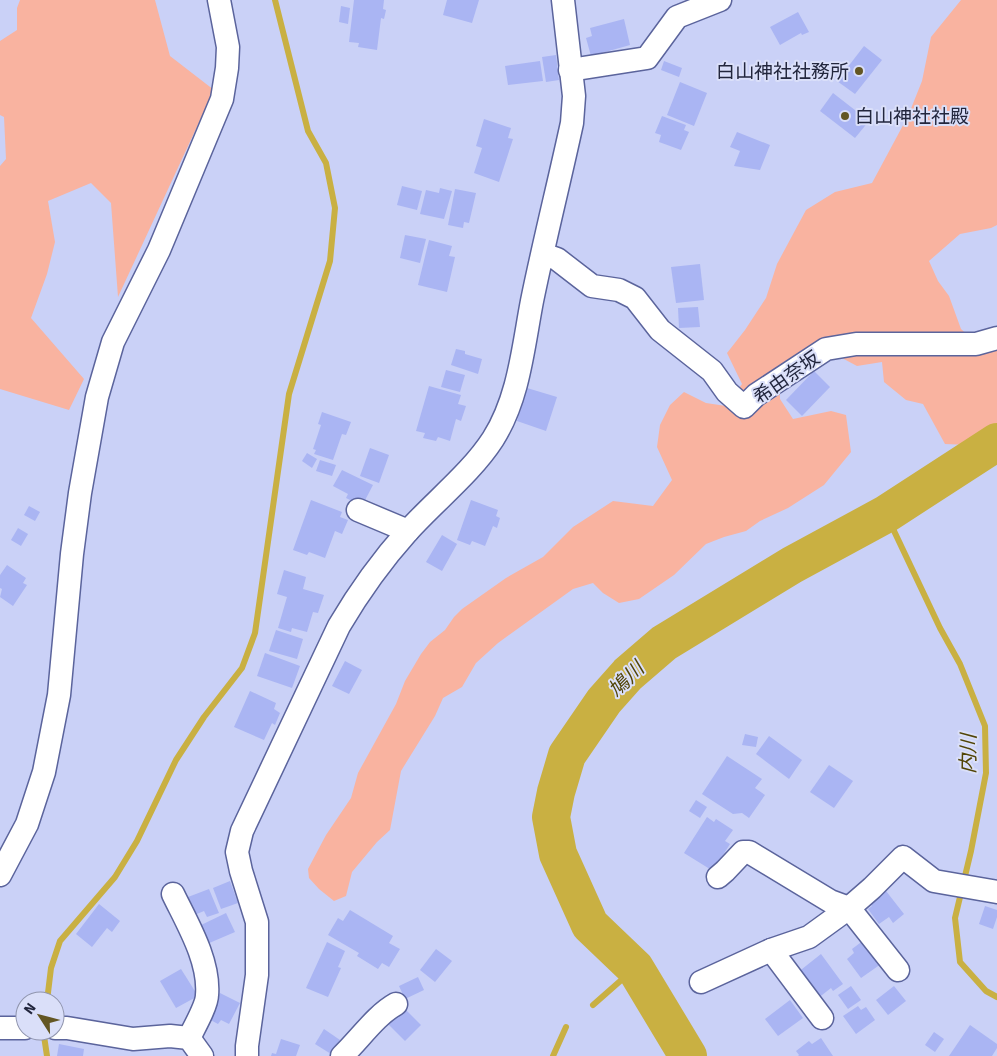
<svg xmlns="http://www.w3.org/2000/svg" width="997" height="1056" viewBox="0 0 997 1056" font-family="Signika,'Noto Sans JP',sans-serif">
<rect width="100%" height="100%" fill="#cad1f7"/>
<g fill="#f9b3a0">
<polygon points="20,0 155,0 170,56 214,90 118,297 111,203 91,183 48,201 55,242 47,274 31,318 84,379 69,410 0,389 0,166 6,159 4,117 0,115 0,41 17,30 17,8"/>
<polygon points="961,0 997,0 997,225 991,228 960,234 929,261 938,281 949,296 961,329 984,350 997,346 997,431 969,445 945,444 923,404 906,400 884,382 882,362 857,366 842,358 825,342 779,371 780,399 793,419 831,411 846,415 851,452 824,485 788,508 760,521 746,531 724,537 706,544 674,575 639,599 619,603 603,593 593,583 573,589 498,643 476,663 462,687 443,698 435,716 401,771 390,830 377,842 352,872 346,896 334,901 319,889 309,878 308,869 326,835 351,798 358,773 396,704 405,681 421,654 430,642 445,630 454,617 462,609 506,578 543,557 573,527 613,501 653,506 672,480 657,447 660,425 670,405 684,392 706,403 726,406 742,384 727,353 745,330 766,298 777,264 806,210 835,192 872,183 908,116 922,81 931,37"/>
</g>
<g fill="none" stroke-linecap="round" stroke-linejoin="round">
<g stroke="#c9b042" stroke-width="6">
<polyline points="886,514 940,628 960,664 985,726 986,773 971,851 955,918 960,962 986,991 997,997"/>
<polyline points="47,1001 51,968 60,941 115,877 137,841 176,760 204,717 242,668 255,633 289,394 330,261 335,208 326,163 308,131 275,0"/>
<polyline points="593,1005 635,968"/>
<polyline points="44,1036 47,1056"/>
<polyline points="553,1056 566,1027"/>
</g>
<polyline stroke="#c9b042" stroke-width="38" points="688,1056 635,968 590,925 558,854 551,817 556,792 567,755 604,701 628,674 664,643 792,565 886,514 997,442"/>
</g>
<g fill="#aab5f3">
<polygon points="354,0 384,0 383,9 386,10 384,19 381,18 377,50 358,47 359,43 349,42"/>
<polygon points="447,0 479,0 472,23 443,15"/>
<polygon points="341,6 350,8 348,24 339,22"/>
<polygon points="798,12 809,32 802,35 801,33 780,45 770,27"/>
<polygon points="624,19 630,45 591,56 586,38 592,36 590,28"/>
<polygon points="864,46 882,60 855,94 837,81"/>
<polygon points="556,55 559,80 546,82 542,57"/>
<polygon points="540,61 543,81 508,85 505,66"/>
<polygon points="664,61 682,68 679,77 661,70"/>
<polygon points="680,82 707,93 694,126 667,115"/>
<polygon points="833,93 869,121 855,138 820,111"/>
<polygon points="662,116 686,125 684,130 689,132 681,150 659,142 661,135 655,133"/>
<polygon points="484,119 511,128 508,138 513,139 499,182 474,173 482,148 476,146"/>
<polygon points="737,132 770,145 760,170 734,166 740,151 730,147"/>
<polygon points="402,186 422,191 417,210 397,205"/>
<polygon points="440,188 452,191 444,219 420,214 426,190 439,193"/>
<polygon points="455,189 476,193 469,223 464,222 463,228 448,225"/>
<polygon points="405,235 426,239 420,263 400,258"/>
<polygon points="429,240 452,246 449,256 455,257 447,292 418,285"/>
<polygon points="700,264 704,300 676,303 671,267"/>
<polygon points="698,307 700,327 679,328 678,308"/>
<polygon points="456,349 465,351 465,354 482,359 478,374 451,365"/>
<polygon points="446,370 465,375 460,392 441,387"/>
<polygon points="814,371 830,387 802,416 786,400"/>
<polygon points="429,386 461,395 458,404 466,406 461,421 456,419 450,441 438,437 436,441 423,438 425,433 416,431"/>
<polygon points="527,388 557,397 546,431 517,421"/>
<polygon points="322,412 351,422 346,435 342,434 333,460 314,454 316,450 313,449 321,425 318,424"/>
<polygon points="370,448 389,455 379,483 360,476"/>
<polygon points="307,453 317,459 312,468 302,461"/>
<polygon points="320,460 336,465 332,476 316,471"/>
<polygon points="342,470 373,485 362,506 346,498 348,494 333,486"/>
<polygon points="311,500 342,512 340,517 348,520 342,534 335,531 325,558 309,552 307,555 293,550"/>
<polygon points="471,500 498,510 496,516 500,518 497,528 493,526 485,546 472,541 470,545 457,540"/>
<polygon points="29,506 40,512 35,521 24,515"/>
<polygon points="18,528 28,534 21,546 11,540"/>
<polygon points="442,535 457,544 442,571 426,562"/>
<polygon points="7,565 26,578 23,583 27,585 13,606 0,597 2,589 0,588 0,575"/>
<polygon points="284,570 306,577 303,589 324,595 318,613 313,612 307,632 292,628 291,632 278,628 287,597 277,594"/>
<polygon points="276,630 303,639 297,659 269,651"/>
<polygon points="265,653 300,666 292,688 257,676"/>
<polygon points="345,661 362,670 349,694 332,686"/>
<polygon points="250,691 276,703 274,709 280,713 275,725 272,723 264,740 234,727"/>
<polygon points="745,734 758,737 756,747 742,745"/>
<polygon points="769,736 802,760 789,779 756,754"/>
<polygon points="727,756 762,779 755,788 765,795 749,818 742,813 733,814 702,794"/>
<polygon points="829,765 853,781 834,808 810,792"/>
<polygon points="696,800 707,807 700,818 689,811"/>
<polygon points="707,817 714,822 716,819 733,830 725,841 730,844 713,871 684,853"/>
<polygon points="230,881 238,903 221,909 213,888"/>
<polygon points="209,889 219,913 207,917 204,911 192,916 188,907 191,905 188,897"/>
<polygon points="886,891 904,914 893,923 889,917 879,924 868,909 872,906 870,903"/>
<polygon points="99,904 120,921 112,932 107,928 92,947 76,934"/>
<polygon points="985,906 997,910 997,917 993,929 979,924"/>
<polygon points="350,910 393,936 389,943 400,949 389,967 382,963 378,969 357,956 359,953 328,935 338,918 343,921"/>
<polygon points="226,913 235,932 207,944 199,926"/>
<polygon points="864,940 881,964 861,978 847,959 854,953 852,949"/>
<polygon points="327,942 345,951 338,967 341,968 328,997 306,988"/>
<polygon points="436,949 452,961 435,982 420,970"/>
<polygon points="821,954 843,984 833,991 831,988 817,999 797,973"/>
<polygon points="181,969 198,996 176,1008 160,981"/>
<polygon points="418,977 424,990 405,999 399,986"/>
<polygon points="851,986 861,1000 848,1009 838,995"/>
<polygon points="894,986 906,1001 888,1015 876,1000"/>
<polygon points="220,993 240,1003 229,1024 221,1020 218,1024 205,1017 213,1007"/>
<polygon points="790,1000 803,1018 778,1036 765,1019"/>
<polygon points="858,1006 861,1010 866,1007 875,1020 856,1034 843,1016"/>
<polygon points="404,1008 421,1025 405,1041 388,1024"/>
<polygon points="970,1025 997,1044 997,1048 992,1056 949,1056"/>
<polygon points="324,1029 340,1040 331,1054 315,1044"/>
<polygon points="934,1032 944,1039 935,1052 925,1045"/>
<polygon points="821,1038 833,1056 798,1056 799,1055 796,1051 809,1041 812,1044"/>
<polygon points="281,1039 300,1045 296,1056 271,1056 272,1053 276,1054"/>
<polygon points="59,1044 84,1049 83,1056 57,1056"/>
</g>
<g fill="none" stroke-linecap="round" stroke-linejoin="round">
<g stroke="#5b649c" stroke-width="25">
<g id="minor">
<polyline points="570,70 647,58 677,17 720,0"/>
<polyline points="543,254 557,259 592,286 619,290 635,298 660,330 712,371 727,392 744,407 756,395 826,349 856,344 976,344 997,338"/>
<polyline points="358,510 408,531"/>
<polyline points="0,875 27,824 44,772 59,695 72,554 80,493 97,397 113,342 159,250 222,99 227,68 228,47 219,0"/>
<polyline points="718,877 725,871 743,852 749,852 830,901 849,908 898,970"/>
<path d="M173,894C187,923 210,961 207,995C207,1005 194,1028 189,1038"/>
<polyline points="771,950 822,1018"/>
<polyline points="701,982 771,950 809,937 849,908 872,888 903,857 934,881 997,892"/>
<polyline points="0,1028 25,1028"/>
<polyline points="55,1028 67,1028 133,1039 170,1036 189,1038 202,1056"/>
<path d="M247,1056V1046L257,975V922L241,871L237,852L242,831L339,626C359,592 382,560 408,531C435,501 471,473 493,439C519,398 523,348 532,301C544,242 559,183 572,123L574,96L563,0"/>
<path d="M342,1056C359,1040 376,1015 396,1004"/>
</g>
</g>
<use href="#minor" stroke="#fff" stroke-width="22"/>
</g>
<g fill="#635623" stroke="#dadff9" stroke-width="2">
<circle cx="859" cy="71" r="5"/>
<circle cx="845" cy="116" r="5"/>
</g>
<g text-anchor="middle" stroke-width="4" stroke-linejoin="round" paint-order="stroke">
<g font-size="19" fill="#22263d" stroke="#dadff9" text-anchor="end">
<text x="849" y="78">白山神社社務所</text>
<text x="855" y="123" text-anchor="start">白山神社社殿</text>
</g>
<g font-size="19" fill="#22263d" stroke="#dadff9">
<text transform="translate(786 377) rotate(-35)" y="7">希由奈坂</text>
</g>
<g font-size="20" font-style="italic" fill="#514406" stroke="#dadff9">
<text transform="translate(626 679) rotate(-45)" y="7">鳩川</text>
<text transform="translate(968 754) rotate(-89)" y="7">内川</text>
</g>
</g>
<g transform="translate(40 1016) rotate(306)"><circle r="24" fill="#dadff9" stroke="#9095ae"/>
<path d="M0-4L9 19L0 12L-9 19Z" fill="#635623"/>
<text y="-8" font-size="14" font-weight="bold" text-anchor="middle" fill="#22263d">N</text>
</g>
</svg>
